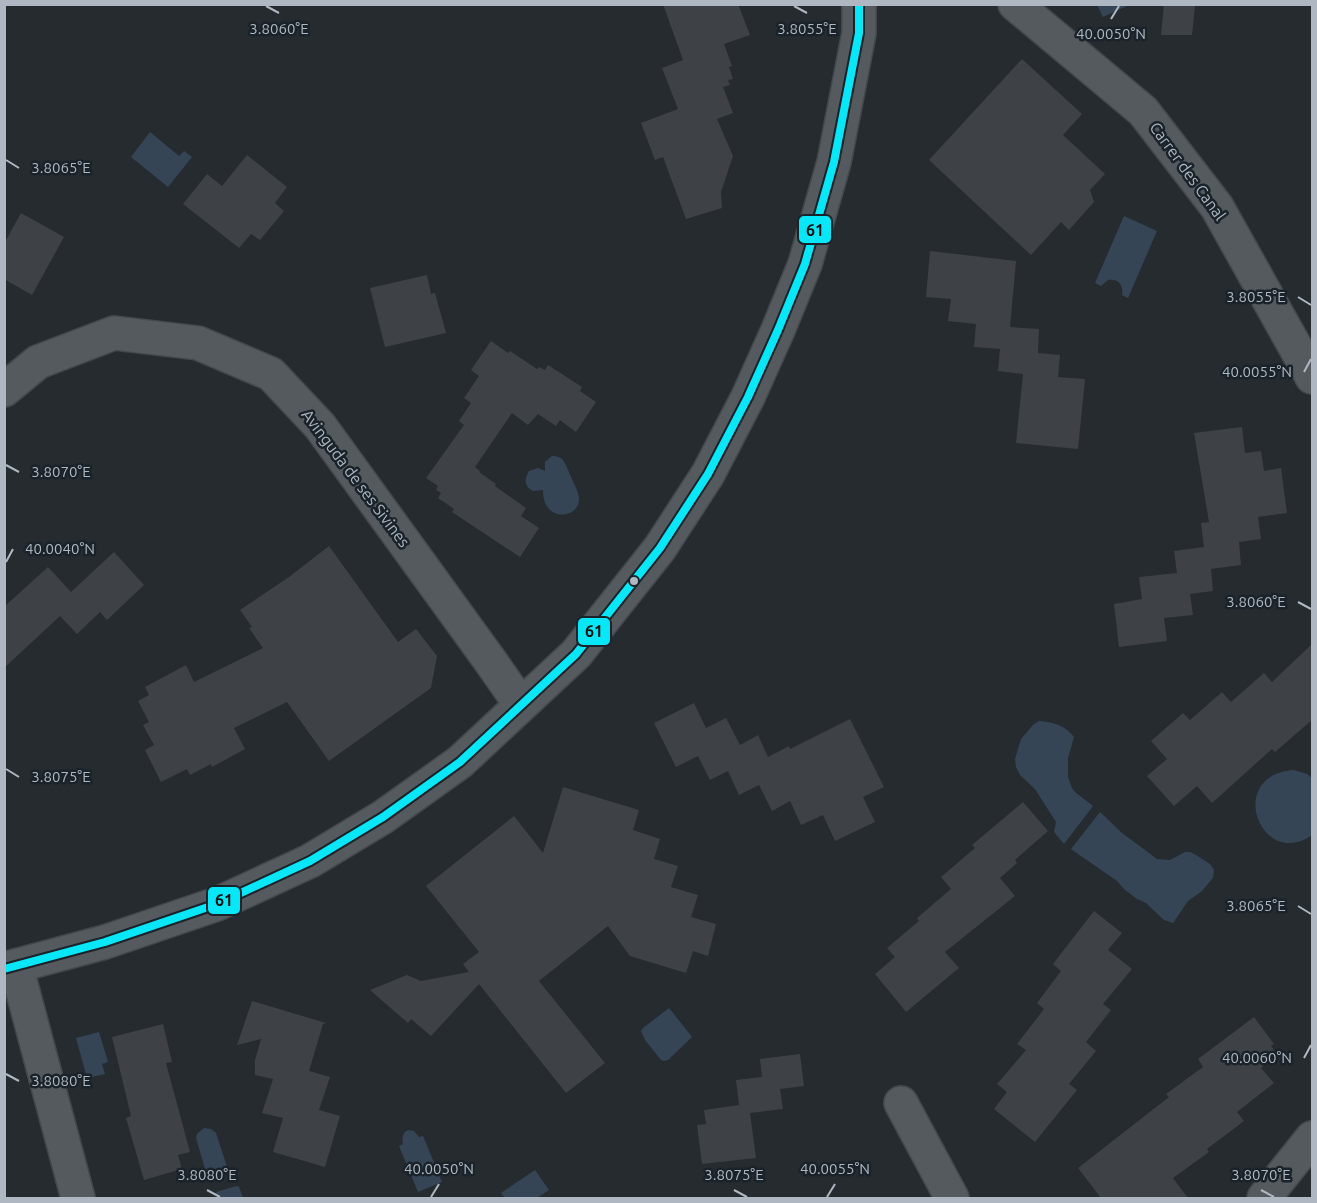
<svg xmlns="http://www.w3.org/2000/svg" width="1317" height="1203" viewBox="0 0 1317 1203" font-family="Ubuntu,sans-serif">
<rect width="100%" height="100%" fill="#262b30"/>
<g fill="#354556">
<polygon points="1097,5 1129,5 1103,17"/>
<polygon points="150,132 179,156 184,151 192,157 168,187 131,157"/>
<path d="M1124,216L1157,231L1128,298L1122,295C1124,285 1118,278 1108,280L1101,286L1095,283Z"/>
<path d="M552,456C563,456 564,461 568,470C571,478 577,488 579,497C581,520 542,523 543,490L533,491C524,486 524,480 529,471L538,468L545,471V462Z"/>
<path d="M1039,721C1053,722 1066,726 1074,737L1068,758V777L1072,788L1075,792L1093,806L1064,844L1054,832L1056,822L1035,789L1020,775L1016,767L1015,759L1021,739L1033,725Z"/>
<path d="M1294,770L1307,774L1312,778V835C1261,871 1224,775 1294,770Z"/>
<polygon points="1100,812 1122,833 1157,859 1170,860 1185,852 1190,852 1196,855 1210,864 1214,870 1213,878 1202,891 1188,901 1173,923 1164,920 1146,903 1137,899 1124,889 1117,881 1071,849"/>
<polygon points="669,1008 692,1037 668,1060 664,1061 661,1060 645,1040 641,1031 643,1028"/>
<polygon points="99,1032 108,1062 102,1064 105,1074 87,1078 76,1038"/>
<polygon points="204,1128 211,1129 216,1133 228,1170 207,1176 196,1138 197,1134"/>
<path d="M408,1130L414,1131L419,1137L423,1136L442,1182L418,1192L399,1146L403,1144C402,1138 402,1133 408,1130Z"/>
<polygon points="535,1170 549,1190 537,1198 505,1198 501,1193"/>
<polygon points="237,1186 239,1187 243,1198 218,1198 216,1192"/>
</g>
<g fill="#3e4247">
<polygon points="663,4 738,4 750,35 724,44 732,66 729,67 733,79 728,80 730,85 723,87 733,113 717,119 733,156 721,192 722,208 686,219 663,157 655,160 641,123 678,109 662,68 683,60"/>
<polygon points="1164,4 1195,6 1192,35 1161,35"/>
<polygon points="1022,59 1082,114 1063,135 1105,174 1090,190 1094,202 1069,230 1061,222 1031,255 929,160"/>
<polygon points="247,155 287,187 275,203 284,211 260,240 251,234 239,248 183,204 207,174 222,186"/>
<polygon points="21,213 64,237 32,295 4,279 4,244"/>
<polygon points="930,251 1016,261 1010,327 1039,329 1038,353 1060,355 1058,377 1085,379 1078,449 1016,443 1023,374 998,371 1000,349 974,347 976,324 948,321 951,299 926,297"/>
<polygon points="427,275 431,294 435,293 446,333 385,347 370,288"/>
<polygon points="491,341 508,353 510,351 537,369 539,367 545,370 548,365 582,387 580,391 596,402 576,432 560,420 556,426 538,414 528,425 512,413 475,467 480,471 479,472 496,484 495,486 526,508 521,516 539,528 520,557 452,512 454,509 438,498 441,493 436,490 438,486 426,478 464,425 459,421 471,403 464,398 479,376 471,370"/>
<polygon points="1242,427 1245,453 1261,451 1264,471 1281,468 1287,513 1258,517 1261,539 1239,542 1241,565 1211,569 1213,591 1190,594 1193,615 1164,618 1167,641 1119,647 1114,604 1142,599 1139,577 1177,573 1174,551 1204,547 1201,523 1209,522 1194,433"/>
<polygon points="329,546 398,642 416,629 437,656 431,688 329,761 287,702 234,728 245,749 212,767 211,764 190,775 187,769 161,782 145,750 154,745 143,725 149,722 138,701 149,695 145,687 186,665 194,682 263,648 249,628 252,627 240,610 289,577"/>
<polygon points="114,552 144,585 107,620 100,612 77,634 60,616 4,668 4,607 48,567 71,592"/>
<polygon points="1312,644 1312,720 1275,752 1272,749 1212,803 1197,786 1174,806 1147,776 1167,759 1151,741 1183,713 1190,720 1222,692 1231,702 1264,673 1272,682"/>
<polygon points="694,703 706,728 726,718 740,745 758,735 768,757 789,746 790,749 850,719 884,787 863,797 875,822 835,841 823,815 801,825 790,801 772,811 759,785 739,795 728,771 710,780 698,756 676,767 654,723"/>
<polygon points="563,787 639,810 633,830 660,839 654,859 678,866 671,887 698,895 691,917 716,924 708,956 693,951 686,973 630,956 608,926 539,981 605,1063 566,1093 479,984 431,1036 411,1019 408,1023 370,990 407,975 421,981 469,972 463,964 479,952 426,886 514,816 543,853"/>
<polygon points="1023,802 1048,831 1015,860 1017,863 1000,878 1015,896 945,952 959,968 906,1012 875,974 895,957 887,948 919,921 917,918 951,889 941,877 975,848 972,845"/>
<polygon points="1094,911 1122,933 1108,950 1132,969 1103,1004 1111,1010 1086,1042 1096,1051 1069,1084 1077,1090 1035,1142 994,1109 1007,1092 997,1084 1026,1050 1017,1044 1044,1009 1037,1003 1061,971 1053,964"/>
<polygon points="252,1001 326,1023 323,1024 309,1071 330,1077 319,1110 340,1116 325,1167 273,1152 283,1118 262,1113 273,1079 255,1075 255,1060 261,1039 237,1045"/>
<polygon points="1254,1017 1274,1044 1271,1046 1278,1055 1261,1068 1274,1083 1237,1112 1244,1121 1207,1149 1209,1152 1173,1178 1188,1198 1101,1198 1078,1168 1169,1097 1166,1094 1203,1067 1198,1059"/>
<polygon points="163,1024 172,1062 166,1063 190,1152 178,1155 182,1169 144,1180 126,1118 131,1116 112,1037"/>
<polygon points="800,1054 804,1086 780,1089 783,1109 750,1113 756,1158 702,1164 697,1125 706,1124 704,1110 739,1105 736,1080 762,1077 760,1059"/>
</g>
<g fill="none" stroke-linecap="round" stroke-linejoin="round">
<g stroke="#44474b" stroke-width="36">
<g id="minor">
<polyline points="1015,4 1143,111 1217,207 1312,377"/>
<polyline points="4,390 38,362 114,333 198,343 271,374 320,426 491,662 521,705"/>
<polyline points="16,966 78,1198"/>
<polyline points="4,969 105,942 217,904 310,861 383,817 460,762 576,654 660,548 708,474 748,397 778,330 805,264 834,162 859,33 859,4"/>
<polyline points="901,1103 952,1198"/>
<polyline points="1264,1198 1312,1138"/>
</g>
</g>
<use href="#minor" stroke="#555a5f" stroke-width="33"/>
<g stroke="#1a222a" stroke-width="12">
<polyline id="bus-1" points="4,969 105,942 217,904 310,861 383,817 460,762 576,654 660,548 708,474 748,397 778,330 805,264 834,162 859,33 859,4"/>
</g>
<use href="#bus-1" stroke="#07e7f7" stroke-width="8"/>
</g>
<path fill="none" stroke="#afb8c2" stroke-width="2" d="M266,6L279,13M794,6L807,13M1111,19L1119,6M6,160L19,168M1298,297L1311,305M1304,372L1311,359M6,465L19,472M6,562L13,549M1298,602L1311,609M6,769L19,777M1298,906L1311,914M1304,1058L1311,1045M6,1074L19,1081M207,1190L220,1197M734,1190L747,1197M1261,1190L1274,1197M431,1197L439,1184M827,1197L835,1184"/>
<circle fill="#afb8c2" stroke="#1a222a" stroke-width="2" cx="634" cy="581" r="5"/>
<g text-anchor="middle" stroke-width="5" stroke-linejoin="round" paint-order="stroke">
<g font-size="16" fill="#afb8c2" stroke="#1a222a">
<text transform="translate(1188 171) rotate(54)" y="6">Carrer des Canal</text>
<text transform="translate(356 478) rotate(53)" y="6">Avinguda de ses Sivines</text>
</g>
</g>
<g font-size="15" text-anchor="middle" fill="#afb8c2" stroke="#1a222a" stroke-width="5" stroke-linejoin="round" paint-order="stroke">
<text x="279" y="34">3.8060°E</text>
<text x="807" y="34">3.8055°E</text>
<text x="1111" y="39">40.0050°N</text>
<text x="61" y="173">3.8065°E</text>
<text x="1256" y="302">3.8055°E</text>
<text x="1257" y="377">40.0055°N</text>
<text x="61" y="477">3.8070°E</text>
<text x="60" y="554">40.0040°N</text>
<text x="1256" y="607">3.8060°E</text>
<text x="61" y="782">3.8075°E</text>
<text x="1256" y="911">3.8065°E</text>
<text x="1257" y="1063">40.0060°N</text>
<text x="61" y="1086">3.8080°E</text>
<text x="439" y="1174">40.0050°N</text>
<text x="835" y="1174">40.0055°N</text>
<text x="207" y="1180">3.8080°E</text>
<text x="734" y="1180">3.8075°E</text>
<text x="1261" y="1180">3.8070°E</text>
</g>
<g stroke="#1a222a" stroke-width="2">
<rect x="798" y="215" width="34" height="29" rx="6" fill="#07e7f7"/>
<rect x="577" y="617" width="34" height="29" rx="6" fill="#07e7f7"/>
<rect x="207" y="886" width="34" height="29" rx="6" fill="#07e7f7"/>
</g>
<g font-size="16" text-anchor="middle" font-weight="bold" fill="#111">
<text x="815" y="236">61</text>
<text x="594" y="637">61</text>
<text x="224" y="906">61</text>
</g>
<rect width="1317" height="1203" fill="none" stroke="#afb8c2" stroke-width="12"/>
</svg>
